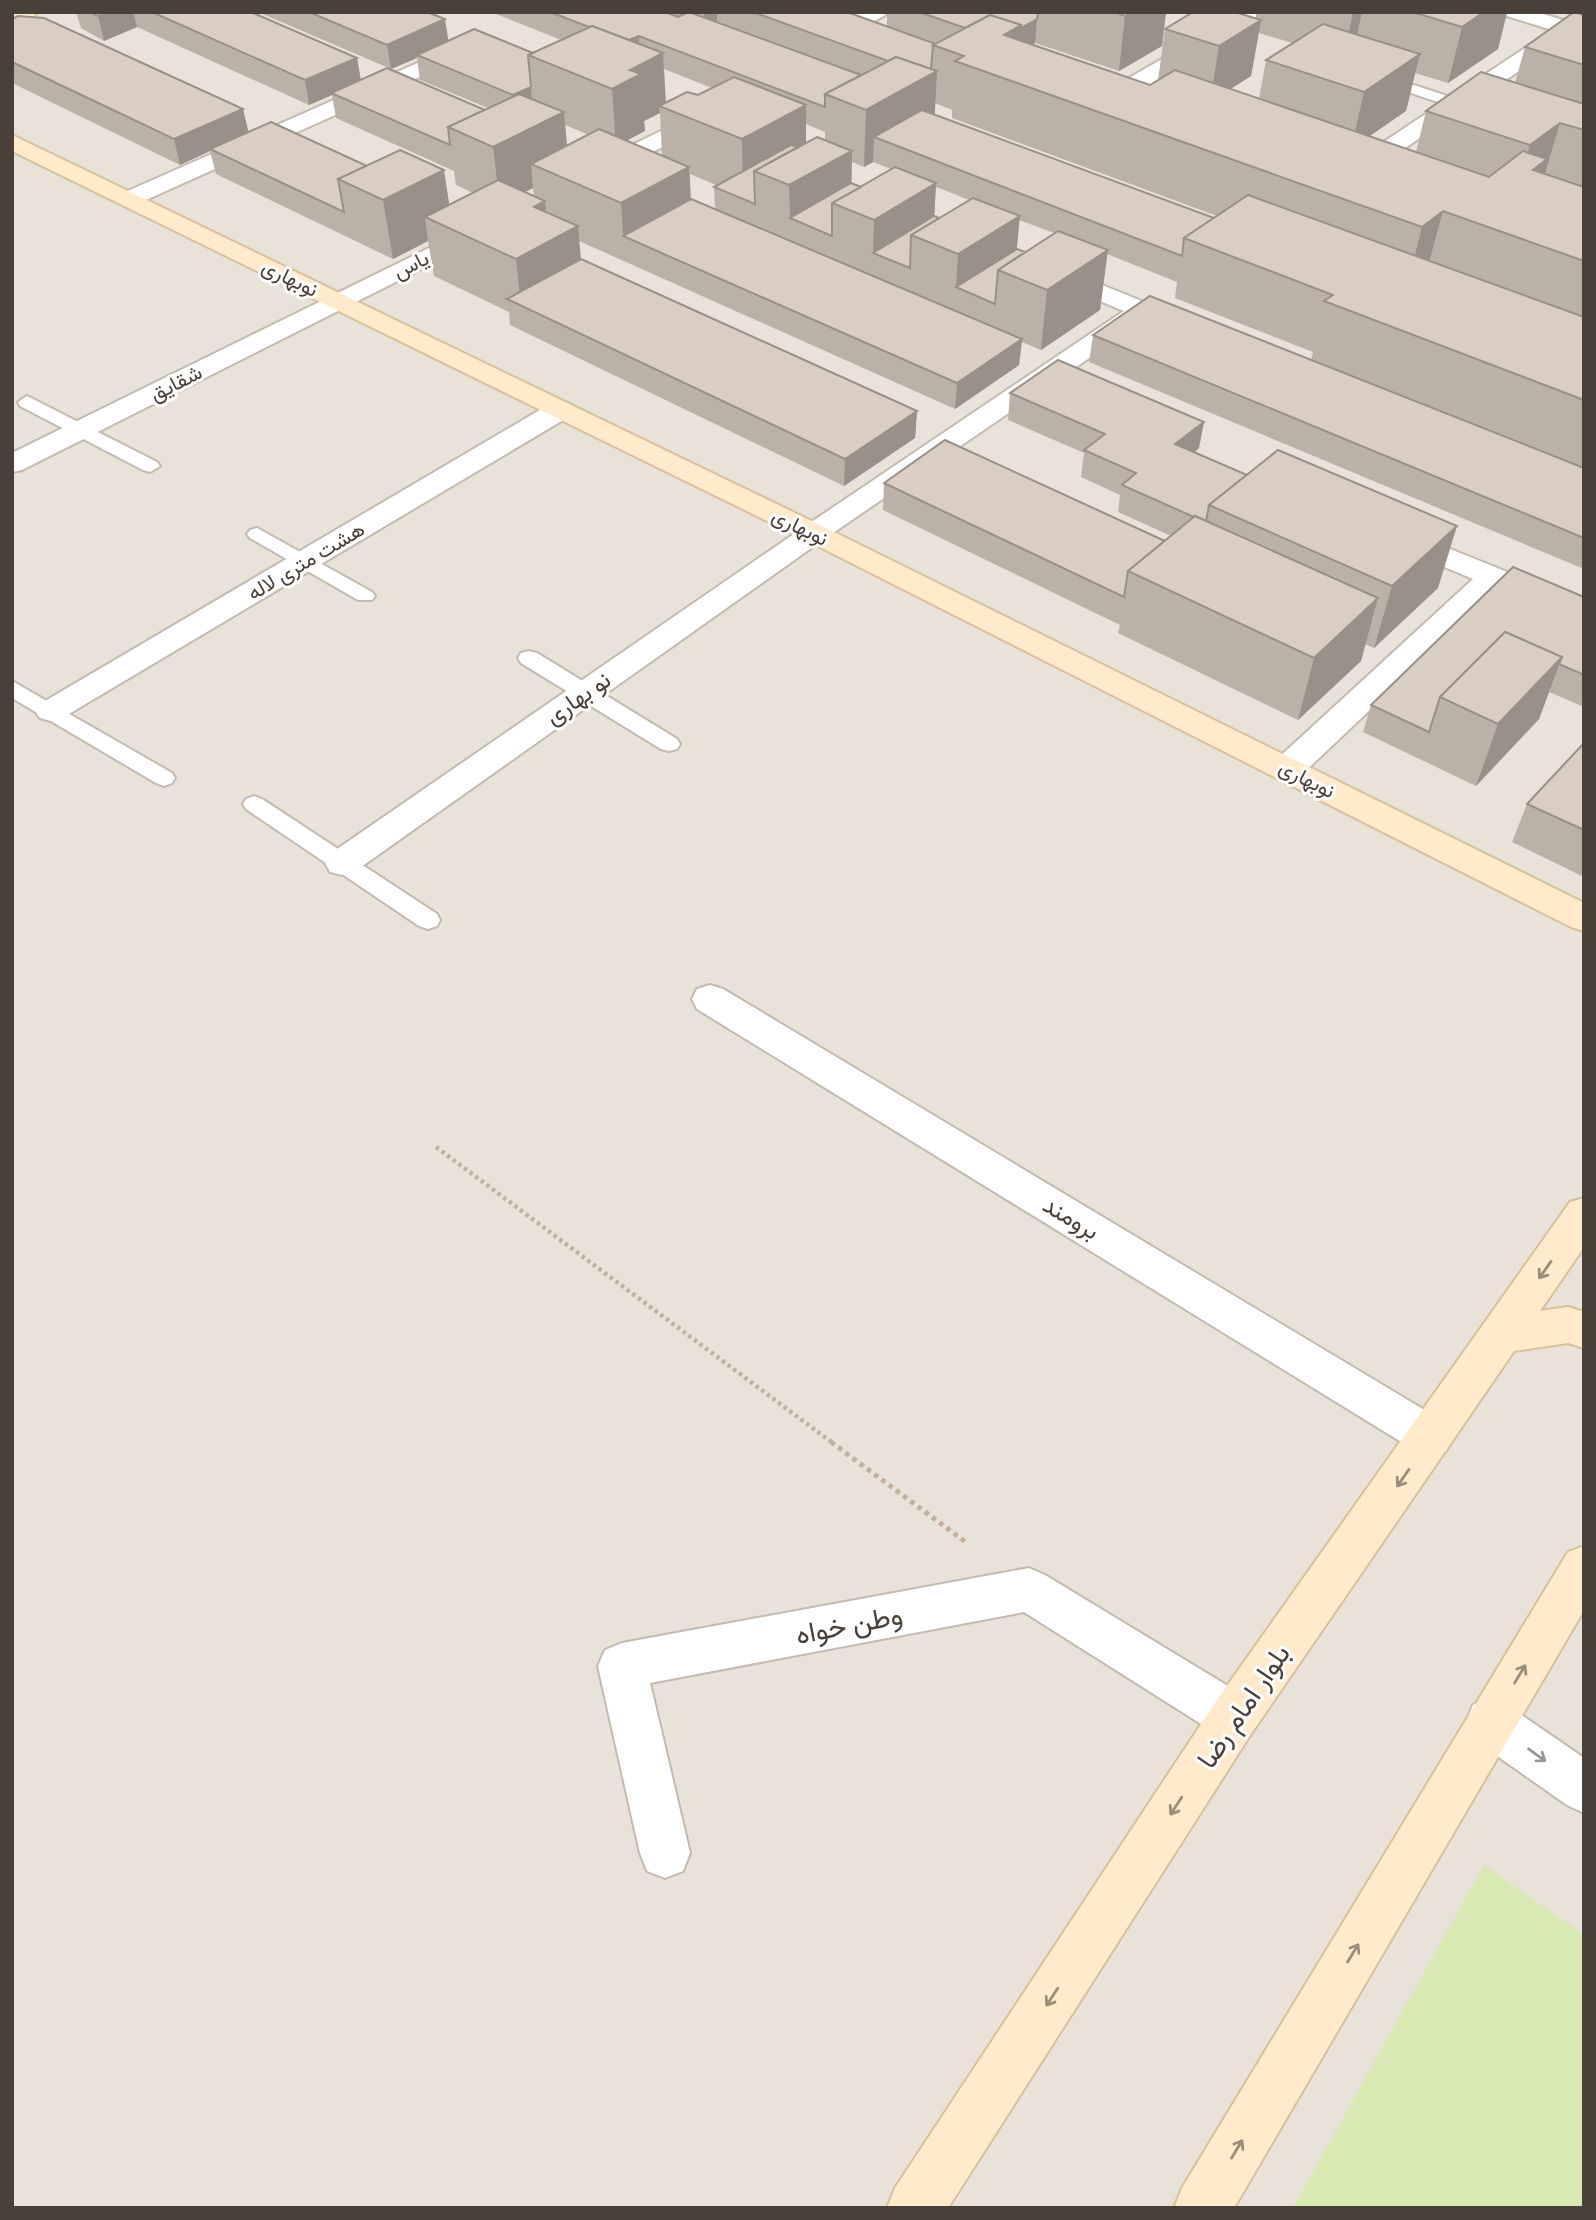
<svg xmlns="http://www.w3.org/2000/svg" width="1596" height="2220" viewBox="0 0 1596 2220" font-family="'Roboto Condensed',Vazirmatn,sans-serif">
<rect width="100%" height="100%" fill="#f5f0ea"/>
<rect fill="#e9e2d8" x="12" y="12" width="1572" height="2196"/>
<polygon fill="#d8e9b3" points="1484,1865 1584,1935 1584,2208 1293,2208"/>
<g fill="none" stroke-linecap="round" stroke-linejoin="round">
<g stroke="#c4baaf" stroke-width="4">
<g id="lane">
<polygon points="1380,74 1481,107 1484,110 1476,115 1471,113 1375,81 1373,78"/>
<polygon points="27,396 157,462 160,466 150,472 143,470 20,406 18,402"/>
<polygon points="257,528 372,592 375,596 372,600 358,600 250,538 247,534 250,530"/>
<polygon points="529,651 537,653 677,739 680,744 677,749 669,751 661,749 521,663 518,658 521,653"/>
<polygon points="12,681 172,773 175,778 172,783 164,786 156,783 12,698"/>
<polygon points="254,796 262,799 437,914 440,920 437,926 428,929 419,926 246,809 243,804 246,799"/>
</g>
</g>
<g stroke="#c4baaf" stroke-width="4">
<g id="street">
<polygon points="860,12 887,12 884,16 851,33 837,33 833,29 837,25"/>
<polygon points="1244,12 1270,12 1267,16 1117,104 1101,104 1098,99 1101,94"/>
<polygon points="1504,12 1537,12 1566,21 1584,12 1584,39 1571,36 1365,175 1349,175 1345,170 1349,165 1552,30 1507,16"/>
<polygon points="465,42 473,43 476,48 473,53 137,204 121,204 117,199 121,194"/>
<polygon points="708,108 716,110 719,115 716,120 605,176 589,176 585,171 589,166"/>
<polygon points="478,224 487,226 490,231 487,236 22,470 12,472 12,453"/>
<polygon points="1053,265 1171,313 1175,318 1171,323 1162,326 1145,320 824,539 354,872 342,875 330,872 325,863 330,854 804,527 1124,311 1044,278 1040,273 1044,268"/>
<polygon points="560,402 570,404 574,410 570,416 62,718 51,721 40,718 35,711 40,704 550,404"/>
<polygon points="1398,528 1584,603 1584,623 1498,589 1299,777 1287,780 1275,777 1270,769 1275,761 1473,579 1388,543 1383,537 1388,531"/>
<polygon points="710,985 723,989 1446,1423 1453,1437 1446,1451 1431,1456 1416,1451 697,1009 692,999 697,989"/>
<polygon points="1029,1568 1045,1575 1251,1700 1258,1717 1251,1734 1234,1740 1217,1734 1024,1612 650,1683 690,1853 683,1871 665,1878 647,1871 640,1853 598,1666 605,1650 622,1643"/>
<polygon points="1490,1698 1507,1705 1584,1758 1584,1813 1567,1805 1473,1739 1466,1722 1473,1705"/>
</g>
</g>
<g stroke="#d8c09c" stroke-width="4">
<g id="secondary">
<polygon points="12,12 37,12 34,16 12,24"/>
<polygon points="12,135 824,527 1584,903 1584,931 1571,927 804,539 12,151"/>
<polygon points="1584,1198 1584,1247 1540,1311 1568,1307 1584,1312 1584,1348 1568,1343 1514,1351 1251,1734 948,2208 887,2208 895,2188 1217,1700 1570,1202"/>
<polygon points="1584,1546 1584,1610 1234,2208 1174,2208 1182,2188 1568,1552"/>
</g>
</g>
<polyline stroke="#c3b19e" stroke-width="4.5" stroke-dasharray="3.5 3.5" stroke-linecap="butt" points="436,1147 834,1444"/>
<polyline stroke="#c3b19e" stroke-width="5" stroke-dasharray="4.5 4.5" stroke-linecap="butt" points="831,1442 967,1543"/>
<use href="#lane" fill="#fff" fill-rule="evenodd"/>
<use href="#street" fill="#fff" fill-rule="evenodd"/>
<use href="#secondary" fill="#ffebcb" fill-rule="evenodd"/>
</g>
<g fill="#bbb1a7" fill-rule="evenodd">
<path d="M76,12H251L357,58L361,80L485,110L488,108L420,80L417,58L391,69L258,12H427L448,41L533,53L561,40L491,12H847L936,44L937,43L887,26V12H1166L1162,46L1119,71L1035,43L1032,44L1150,85L1158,80L1165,29L1255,19L1257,12H1507L1498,49L1448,83L1415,73L1406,111L1369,136L1416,152L1426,111L1515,83L1525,47L1584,15V569L1089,362L1093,335L1311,360L1313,352L1175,298L1177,282L1107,254L1100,310L1041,350L1022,342L1019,365L955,409L579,241L581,259L917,411L915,438L844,486L510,325L509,312L434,276L428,241L393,259L216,174L210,151L180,165L12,83V19L243,109L248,132L449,205L473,193L456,185L454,171L336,118L332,95L309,105L137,27L104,41L81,28ZM1259,33L1292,43L1266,60L1259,99L1230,89L1251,76ZM664,69L712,88L698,95L666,102ZM935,103L952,110V118L1217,216L1214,218L935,115ZM660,113L662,155L626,141L645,131L644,121ZM806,124L825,132V140L806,143ZM565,125L589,135L567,146ZM852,162L864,167L873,162L891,169L861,187L851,183ZM690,174L716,185L714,187L715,209L691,199ZM936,187L969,200L939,218L934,216ZM533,188L534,196L524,192ZM1019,220L1054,233L1025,252L1017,249Z"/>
<polygon points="1010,393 1199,448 1195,452 1438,588 1374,648 1365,644 1361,661 1298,720 1118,633 1120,625 883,510 884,483 1165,541 1171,536 1118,512 1120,495 1081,477 1084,453 1008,420"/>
<polygon points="1584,597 1584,707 1549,692 1539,719 1476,786 1363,732 1371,705"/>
<polygon points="1584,743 1584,877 1512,842 1527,804"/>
</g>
<g fill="#999088">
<polygon points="108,12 133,12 137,27 104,41 98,16"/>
<polygon points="704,12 717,12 717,23 704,29"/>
<polygon points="1116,12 1166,12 1162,46 1119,71 1125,16"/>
<polygon points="1353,12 1362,12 1353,53 1343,60"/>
<polygon points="1484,12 1507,12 1498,49 1448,83 1462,27"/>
<polygon points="445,19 449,44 417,55 417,58 391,69 387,45"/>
<polygon points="1037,19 1035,43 1019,52 1004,35 1021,25"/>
<polygon points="1261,20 1251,76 1210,102 1219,46"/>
<polygon points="639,36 640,60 626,41"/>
<polygon points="663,53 666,108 659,106 660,113 644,121 645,131 616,146 612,89 630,70"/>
<polygon points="1420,54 1406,111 1351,149 1364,92"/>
<polygon points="357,58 361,82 331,93 332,95 309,105 305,80"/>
<polygon points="937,71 934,128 874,137 873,162 864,167 866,110"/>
<polygon points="531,87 533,112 513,95"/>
<polygon points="806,105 806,162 754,171 743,196 742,139"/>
<polygon points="243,109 249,134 210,149 210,151 180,165 174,139"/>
<polygon points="564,112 569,169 531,164 533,188 500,205 493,147"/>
<polygon points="1560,123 1543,180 1513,203 1530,145"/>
<polygon points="852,151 851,209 832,203 790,218 789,185"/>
<polygon points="689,167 692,225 623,236 621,203"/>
<polygon points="444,170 453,229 425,217 428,241 393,259 383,200"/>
<polygon points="936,183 933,242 911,235 873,253 874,220"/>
<polygon points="545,201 549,241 578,226 583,285 521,306 516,259 534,207"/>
<polygon points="1443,211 1427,270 1407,286 1422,227"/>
<polygon points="1020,216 1014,275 998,270 956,287 958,254"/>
<polygon points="1108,250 1100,310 1041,350 1047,290"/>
<polygon points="1022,339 1019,365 955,409 957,383"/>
<polygon points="917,411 915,438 844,486 845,459"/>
<polygon points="1204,422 1199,448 1171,471 1175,444"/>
<polygon points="1457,526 1438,588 1374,648 1392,586"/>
<polygon points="1378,598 1361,661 1298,720 1314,658"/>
<polygon points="1562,657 1539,719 1476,786 1498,724"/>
</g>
<g fill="#dacec2" stroke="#999088" stroke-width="2">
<polygon points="90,12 108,12 98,16"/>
<polygon points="152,12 251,12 357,58 305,80"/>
<polygon points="309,12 427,12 445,19 387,45"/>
<polygon points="550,12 665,12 678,17 689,12 861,75 825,94 825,107 639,36 629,40 592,26 589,27"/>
<polygon points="753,12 847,12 936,44 933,45 931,69 896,57 888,61"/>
<polygon points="919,12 1038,12 1037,19 1021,28 1021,25 990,15 965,28"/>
<polygon points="1114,12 1132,12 1125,16"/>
<polygon points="1193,12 1235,12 1261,20 1219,46 1165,29"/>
<polygon points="1412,12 1484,12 1462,27"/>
<polygon points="1574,12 1584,15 1584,65 1525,47"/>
<polygon points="990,15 1021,25 1004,35 1150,85 1175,70 1489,177 1523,151 1547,159 1533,170 1584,187 1584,261 1443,211 1422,227 955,61 964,56 933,45"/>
<polygon points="18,16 44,18 243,109 174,139 12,62 12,19"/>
<polygon points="1323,24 1420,54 1364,92 1266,60"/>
<polygon points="592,26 663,53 630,70 641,74 612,89 528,55"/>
<polygon points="474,29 533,53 528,55 531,87 513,95 417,55"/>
<polygon points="896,57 937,71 866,110 825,94"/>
<polygon points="387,68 485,110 448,127 450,145 331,93"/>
<polygon points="1481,72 1584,104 1584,130 1560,123 1530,145 1426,111"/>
<polygon points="734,77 806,105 742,139 659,106 687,92 698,95"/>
<polygon points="519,94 564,112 493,147 448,127"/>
<polygon points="922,110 1214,218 1184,238 1182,256 874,137"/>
<polygon points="271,122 367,166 338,179 344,212 210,149"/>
<polygon points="599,129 689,167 621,203 531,164"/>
<polygon points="817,137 852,151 789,185 754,171"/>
<polygon points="791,145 798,147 754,171 755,204 714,187"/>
<polygon points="400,150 444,170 383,200 338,179"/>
<polygon points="895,167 936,183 874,220 832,203"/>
<polygon points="498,180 545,201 534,207 578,226 516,259 425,217"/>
<polygon points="851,183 861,187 832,203 832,236 790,218"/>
<polygon points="1248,195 1584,317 1584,400 1324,301 1333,295 1184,238"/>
<polygon points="973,198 1020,216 958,254 911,235"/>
<polygon points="691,199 1022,339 957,383 623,236"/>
<polygon points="934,216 939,218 911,235 910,268 873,253"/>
<polygon points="1058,231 1108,250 1047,290 998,270"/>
<polygon points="1017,249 1025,252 998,270 995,304 956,287"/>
<polygon points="581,259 917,411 845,459 507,299"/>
<polygon points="1150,296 1584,468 1584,538 1093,335"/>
<polygon points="1058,360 1204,422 1175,444 1247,475 1209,505 1206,521 1195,516 1194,517 1122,485 1136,473 1084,450 1105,434 1010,393"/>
<polygon points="945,440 1165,541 1128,571 1124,597 884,483"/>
<polygon points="1278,450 1457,526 1392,586 1209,505"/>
<polygon points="1195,516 1378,598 1314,658 1128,571"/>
<polygon points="1513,567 1584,597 1584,675 1559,664 1562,657 1505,632 1440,697 1429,732 1371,705"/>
<polygon points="1505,632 1562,657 1498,724 1440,697"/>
<polygon points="1584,743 1584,830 1527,804"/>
</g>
<defs><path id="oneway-shaft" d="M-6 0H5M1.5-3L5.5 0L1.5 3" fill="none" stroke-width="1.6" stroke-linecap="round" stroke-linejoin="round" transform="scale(1.75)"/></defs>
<g stroke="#9b8d7a">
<use href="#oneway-shaft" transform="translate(1545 1270) rotate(125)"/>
<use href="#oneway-shaft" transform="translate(1403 1478) rotate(125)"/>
<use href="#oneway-shaft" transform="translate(1520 1674) rotate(-59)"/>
<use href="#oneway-shaft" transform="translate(1176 1806) rotate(123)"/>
<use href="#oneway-shaft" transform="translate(1353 1953) rotate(-59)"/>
<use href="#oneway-shaft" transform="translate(1052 1997) rotate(123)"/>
<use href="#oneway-shaft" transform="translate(1237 2149) rotate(-59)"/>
</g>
<use stroke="#9b9692" href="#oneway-shaft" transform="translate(1537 1755) rotate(36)"/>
<g text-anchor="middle" stroke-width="6" stroke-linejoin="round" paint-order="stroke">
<g font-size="21" fill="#494038" stroke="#fff">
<text transform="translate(411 265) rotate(-27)" y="7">یاس</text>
<text transform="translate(290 278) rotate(26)" y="7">نوبهاری</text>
<text transform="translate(176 383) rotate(-27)" y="7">شقایق</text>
<text transform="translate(800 527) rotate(26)" y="7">نوبهاری</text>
<text transform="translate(306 561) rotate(-31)" y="7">هشت متری لاله</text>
<text transform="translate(1307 779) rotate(27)" y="7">نوبهاری</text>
</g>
<g font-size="24" fill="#494038" stroke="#fff">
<text transform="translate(578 698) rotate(-35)" y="8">نو بهاری</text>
<text transform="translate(1071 1218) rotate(31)" y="8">برومند</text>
</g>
<g font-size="28" fill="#494038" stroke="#fff">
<text transform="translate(849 1624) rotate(-11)" y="10">وطن خواه</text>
<text transform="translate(1243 1706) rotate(-56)" y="10">بلوار امام رضا</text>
</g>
</g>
<rect width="1596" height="2220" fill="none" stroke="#494038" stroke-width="28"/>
</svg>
